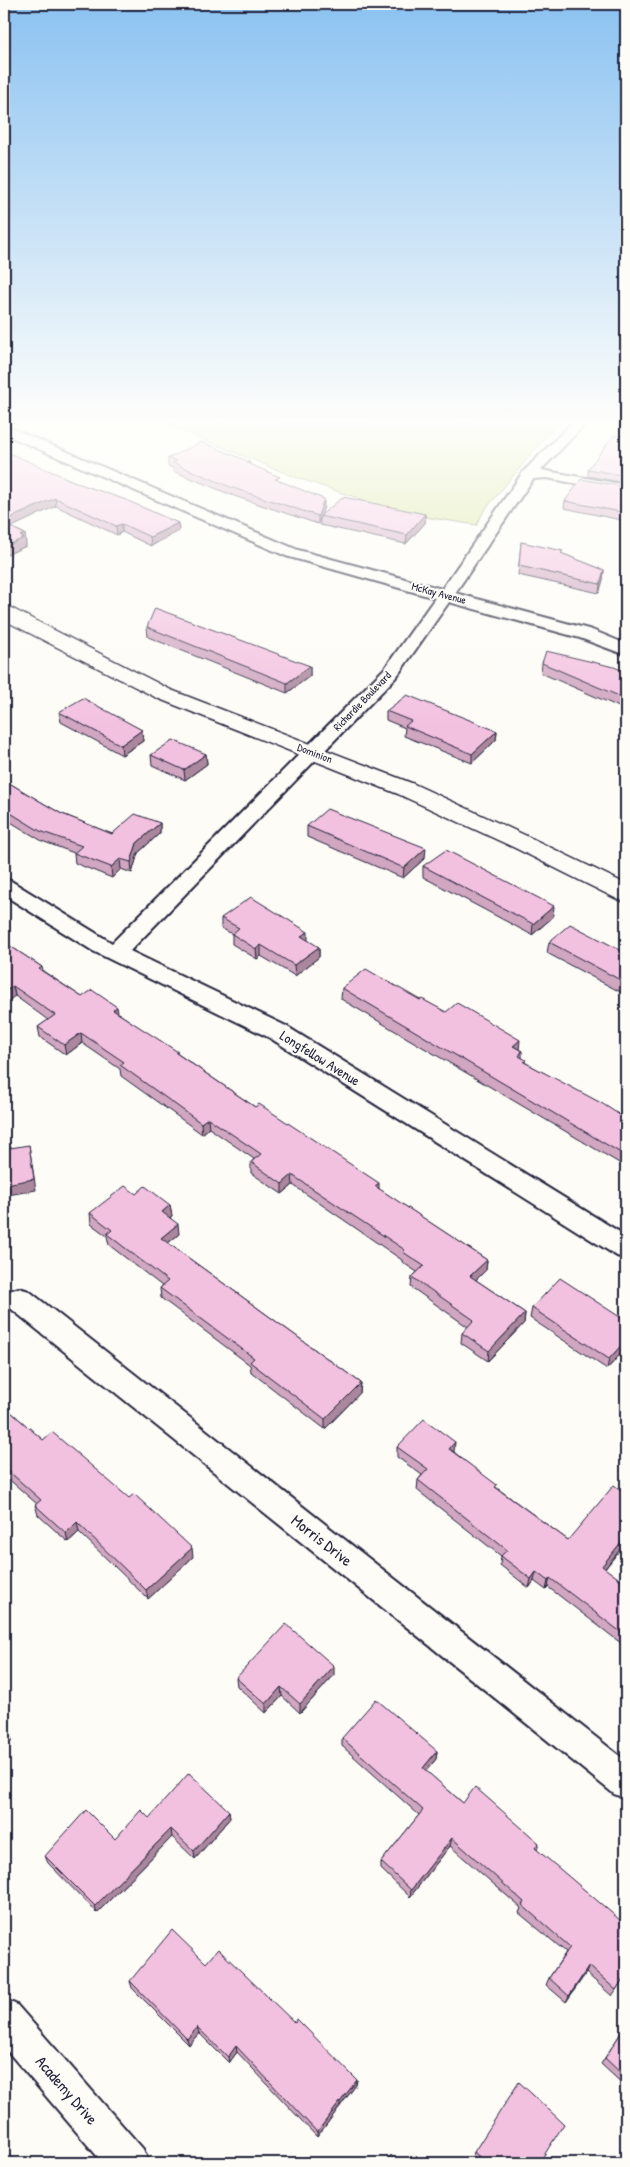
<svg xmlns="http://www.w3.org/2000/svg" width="630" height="2167" viewBox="0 0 630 2167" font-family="'Patrick Hand',sans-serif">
<rect width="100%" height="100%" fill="#fdfcf7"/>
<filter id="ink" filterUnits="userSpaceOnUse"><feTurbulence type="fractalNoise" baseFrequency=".02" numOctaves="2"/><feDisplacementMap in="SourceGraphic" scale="10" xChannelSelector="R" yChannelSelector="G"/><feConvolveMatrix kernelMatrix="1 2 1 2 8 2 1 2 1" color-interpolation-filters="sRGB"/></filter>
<g filter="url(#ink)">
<polygon fill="#d5e396" stroke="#7c8268" points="163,423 560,423 542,441 483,512 477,525 405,514 295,477"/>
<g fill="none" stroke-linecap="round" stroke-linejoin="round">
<g stroke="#22223b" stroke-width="4">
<g id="street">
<polygon points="572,423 586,423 541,470 626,485 626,493 547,478 533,479 455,593 592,630 626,644 626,655 580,638 449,602 397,676 130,951 286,1026 626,1236 626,1259 617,1256 270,1038 93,951 4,895 4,879 11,881 112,943 385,668 435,598 286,556 4,434 4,425 298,550 442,589 523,472"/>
<polygon points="19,1288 29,1291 626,1761 626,1799 614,1794 9,1307 6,1299 9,1291"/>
<polygon points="4,1999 17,2005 143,2149 149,2163 103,2163 4,2047"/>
</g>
</g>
<g stroke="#22223b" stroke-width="3">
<polygon id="secondary" points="4,606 11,608 171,690 414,784 531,838 626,884 626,902 617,899 515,848 398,794 157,698 4,620"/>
</g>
<use href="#street" fill="#fdfcf7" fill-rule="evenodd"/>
<use href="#secondary" fill="#fdfcf7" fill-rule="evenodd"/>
</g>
<g fill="#d1a6c1" stroke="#22223b">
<polygon points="626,437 626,483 588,476 588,469"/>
<polygon points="4,452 80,484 178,523 179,531 151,546 122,532 117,535 56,506 11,527 25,534 26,546 4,556"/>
<polygon points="168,458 250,462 250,465 324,507 320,516 425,514 425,523 406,544 320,525 320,516 318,524 234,496 173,471 173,468 168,466"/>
<polygon points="626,487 626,521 564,508 565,501"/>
<polygon points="521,542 562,554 604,570 603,580 599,593 518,575"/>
<polygon points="147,627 310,666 310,676 287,693 148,637"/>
<polygon points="542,663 626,672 626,710 541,673"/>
<polygon points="386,711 497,731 496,740 472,763 404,736 405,728 386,720"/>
<polygon points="59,712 142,730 143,741 122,755 61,722"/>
<polygon points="206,754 207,764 185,780 152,765 151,755"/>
<polygon points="4,780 60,813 112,834 160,823 160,833 138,853 132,873 121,869 112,878 75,863 74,853 42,841 4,818"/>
<polygon points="307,826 425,858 403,878 307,837"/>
<polygon points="423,866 553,917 532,935 423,877"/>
<polygon points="221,918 319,947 319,957 295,976 261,956 257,959 232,944 232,934 221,928"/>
<polygon points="4,942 42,967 43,971 82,997 118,1013 255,1107 379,1189 487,1260 486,1270 476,1280 525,1313 524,1323 488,1361 461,1343 462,1333 468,1327 411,1287 412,1277 417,1272 402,1262 402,1260 293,1185 282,1194 251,1173 251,1162 254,1159 209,1128 202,1134 121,1076 120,1069 82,1043 66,1055 40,1037 38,1027 48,1020 15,996"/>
<polygon points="549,942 626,953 626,995 547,953"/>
<polygon points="342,988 420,1000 522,1051 522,1057 526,1063 626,1119 626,1167 341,999"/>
<polygon points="136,1194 170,1205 172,1216 170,1217 179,1234 168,1243 361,1383 360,1393 325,1429 251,1372 250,1365 161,1298 160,1288 162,1286 109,1245 107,1236 91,1224 90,1213"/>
<polygon points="532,1308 626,1321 626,1348 607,1369 530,1318"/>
<polygon points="4,1406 43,1440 193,1557 148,1599 79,1532 68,1542 38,1515 35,1505 37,1504 4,1475"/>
<polygon points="397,1447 454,1452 497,1488 568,1540 626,1494 626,1542 605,1569 626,1584 626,1647 548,1587 546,1590 534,1581 529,1588 500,1565 501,1556 417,1490 418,1480 422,1475 397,1457"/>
<polygon points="334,1675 300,1713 282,1696 266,1713 237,1686 236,1678"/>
<polygon points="342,1738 437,1751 436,1759 426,1771 463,1803 539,1843 537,1850 626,1975 612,1996 586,1973 566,2002 546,1985 549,1978 566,1952 519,1913 521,1908 450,1846 410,1897 381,1869 381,1862 419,1815 342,1746"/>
<polygon points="229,1811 230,1818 195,1859 172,1837 97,1913 48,1863 45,1856 115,1839 149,1818"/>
<polygon points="206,1963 295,2023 357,2080 356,2085 317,2137 237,2052 229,2063 199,2033 189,2045 132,1988 130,1981"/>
<polygon points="626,2025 626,2087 601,2064"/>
<polygon points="474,2152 540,2163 479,2163 472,2157"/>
</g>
<g fill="#aa879d" stroke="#22223b">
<polygon points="55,498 56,506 4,531 4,521"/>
<polygon points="324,499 324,507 318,524 318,516"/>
<polygon points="425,514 425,523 406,544 407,535"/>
<polygon points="178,523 179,531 151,546 150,537"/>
<polygon points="122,524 122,532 117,535 116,526"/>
<polygon points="25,534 26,546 4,556 4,547 20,536"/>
<polygon points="604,570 603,580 599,593 600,584"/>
<polygon points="310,666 310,676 287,693 287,683"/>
<polygon points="142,730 143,741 122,755 121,745"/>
<polygon points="497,731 496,740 472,763 472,754"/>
<polygon points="206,754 207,764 185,780 184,770"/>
<polygon points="160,823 160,833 138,853 132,873 131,862 137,843"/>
<polygon points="426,848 425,858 403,878 404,868"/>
<polygon points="120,859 121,869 112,878 111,867"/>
<polygon points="554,906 553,917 532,935 533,924"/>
<polygon points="308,932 308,942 301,936"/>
<polygon points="261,945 261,956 257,959 256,949"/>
<polygon points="319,947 319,957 295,976 294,965"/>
<polygon points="13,986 15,996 4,1004 4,992"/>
<polygon points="117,1007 119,1018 113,1010"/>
<polygon points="81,1033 82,1043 66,1055 64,1045"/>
<polygon points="520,1040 519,1050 513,1046"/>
<polygon points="208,1118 209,1128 202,1134 201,1123"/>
<polygon points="29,1145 36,1190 8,1195 9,1204 4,1205 4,1194 6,1184"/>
<polygon points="292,1175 293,1185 282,1194 282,1184"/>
<polygon points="379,1183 379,1193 375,1186"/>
<polygon points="170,1205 172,1216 163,1222 162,1212"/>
<polygon points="178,1224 179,1234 162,1248 161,1238"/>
<polygon points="487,1260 486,1270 469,1287 470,1276"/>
<polygon points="525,1313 524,1323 488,1361 489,1351"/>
<polygon points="626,1340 626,1348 607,1369 609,1359"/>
<polygon points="361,1383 360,1393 325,1429 325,1419"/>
<polygon points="455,1442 454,1452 449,1449"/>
<polygon points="77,1522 79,1532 68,1542 66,1533"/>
<polygon points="626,1536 626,1542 599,1576 602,1566"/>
<polygon points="192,1548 193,1557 148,1599 146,1590"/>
<polygon points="536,1572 534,1581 529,1588 531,1579"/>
<polygon points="550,1578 548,1587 546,1590 548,1581"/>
<polygon points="334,1666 334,1675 300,1713 300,1704"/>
<polygon points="281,1687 282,1696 266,1713 266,1704"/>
<polygon points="8,1730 12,1740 4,1748 4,1734"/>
<polygon points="437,1751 436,1759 422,1776 423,1768"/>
<polygon points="229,1811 230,1818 195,1859 194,1851"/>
<polygon points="171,1829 172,1837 97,1913 95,1906"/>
<polygon points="452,1838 450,1846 410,1897 411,1890"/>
<polygon points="589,1966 586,1973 566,2002 569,1996"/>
<polygon points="197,2027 199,2033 189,2045 187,2039"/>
<polygon points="236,2046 237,2052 229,2063 228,2057"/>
<polygon points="357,2080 356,2085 317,2137 317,2132"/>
</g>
<g fill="#f3c1e0" stroke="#22223b">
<polygon points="614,435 626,437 626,476 588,469"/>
<polygon points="202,442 250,462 247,463 280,477 275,479 324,499 318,516 233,488 173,463 176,461 168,458"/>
<polygon points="4,452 7,452 80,484 126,500 178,523 150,537 122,524 116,526 55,498 4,521"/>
<polygon points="581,479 626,487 626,513 565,501"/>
<polygon points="343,497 425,514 407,535 320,516"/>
<polygon points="4,524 25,534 20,536 24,538 4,547"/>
<polygon points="521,542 563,551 561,553 604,570 600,584 519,566"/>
<polygon points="155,608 310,666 287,683 147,627"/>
<polygon points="546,651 614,667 626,672 626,699 542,663"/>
<polygon points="407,695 497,731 472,754 405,726 411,721 386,711"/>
<polygon points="83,698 142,730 121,745 59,712"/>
<polygon points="173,740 206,754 184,770 151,755"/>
<polygon points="4,780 60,813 112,834 135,814 160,823 137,843 131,862 120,859 111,867 74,853 82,846 40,831 4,809"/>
<polygon points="327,809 426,848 404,868 307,826"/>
<polygon points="446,850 554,906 533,924 423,866"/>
<polygon points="251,897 308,932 301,936 319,947 294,965 261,945 256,949 232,934 239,928 221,918"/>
<polygon points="570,924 626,953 626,983 549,942"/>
<polygon points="4,942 42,967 39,969 82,997 92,990 117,1007 113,1010 178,1052 176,1053 255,1107 259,1104 379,1183 375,1186 487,1260 470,1276 525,1313 489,1351 462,1333 474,1320 412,1277 424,1266 403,1252 405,1250 292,1175 282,1184 251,1162 261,1154 208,1118 201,1123 120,1065 124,1062 81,1033 64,1045 38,1027 55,1015 13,986 4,992"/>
<polygon points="366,969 420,1000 422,999 446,1012 457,1003 520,1040 513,1046 522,1051 519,1056 526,1060 524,1062 603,1104 626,1119 626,1156 342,988"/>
<polygon points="29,1145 34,1179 6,1184 7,1193 4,1194 4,1149"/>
<polygon points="125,1186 136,1194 145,1186 170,1205 162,1212 178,1224 161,1238 361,1383 325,1419 250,1362 254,1358 160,1288 168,1281 107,1234 112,1230 90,1213"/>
<polygon points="560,1278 626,1321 626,1340 609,1359 532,1308"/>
<polygon points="4,1406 43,1440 52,1432 129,1498 134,1494 192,1548 146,1590 77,1522 66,1533 35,1505 41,1500 4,1467"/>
<polygon points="424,1419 455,1442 449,1449 497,1485 495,1487 568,1540 614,1485 626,1494 626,1536 602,1566 626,1584 626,1636 550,1578 548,1581 536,1572 531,1579 501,1556 507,1550 418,1480 428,1469 397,1447"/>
<polygon points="286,1624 334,1666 300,1704 281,1687 266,1704 236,1678"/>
<polygon points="376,1699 437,1751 423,1768 463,1803 475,1787 539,1843 535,1848 626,1925 626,1974 616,1990 589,1966 569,1996 549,1978 570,1947 522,1905 524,1902 452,1838 411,1890 381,1862 423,1810 342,1738"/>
<polygon points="4,1726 8,1730 4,1734"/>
<polygon points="189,1773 229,1811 194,1851 171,1829 95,1906 45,1856 86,1810 115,1839 141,1810 149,1818"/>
<polygon points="172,1930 206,1963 218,1949 295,2023 297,2019 357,2080 317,2132 236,2046 228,2057 197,2027 187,2039 130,1981"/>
<polygon points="626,2025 626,2078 605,2058"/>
<polygon points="519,2082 564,2124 539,2163 486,2163 474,2152"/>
<polygon points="391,2155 399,2163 386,2163"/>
</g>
</g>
<linearGradient id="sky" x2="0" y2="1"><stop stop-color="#8bc2f1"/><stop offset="0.58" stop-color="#fefefb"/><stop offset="1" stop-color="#fefefb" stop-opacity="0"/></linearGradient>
<rect width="630" height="726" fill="url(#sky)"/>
<g text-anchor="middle" stroke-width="4" stroke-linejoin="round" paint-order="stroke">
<g font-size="11" fill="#22223b" stroke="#fdfcf7">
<text transform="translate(439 593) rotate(15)" y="4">McKay Avenue</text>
<text transform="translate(362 701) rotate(-46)" y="4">Richardie Boulevard</text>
<text transform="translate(315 753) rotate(21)" y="4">Dominion</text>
</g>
<g font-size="14" fill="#22223b" stroke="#fdfcf7">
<text transform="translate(320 1058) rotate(32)" y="5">Longfellow Avenue</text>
</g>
<g font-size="16" fill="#22223b" stroke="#fdfcf7">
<text transform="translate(322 1540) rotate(38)" y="6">Morris Drive</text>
<text transform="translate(67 2090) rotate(49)" y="6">Academy Drive</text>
</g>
</g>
<rect width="630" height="2167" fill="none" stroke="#fdfcf7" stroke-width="20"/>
<rect x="10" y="10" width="610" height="2147" fill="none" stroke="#22223b" stroke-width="2" filter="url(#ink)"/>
</svg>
